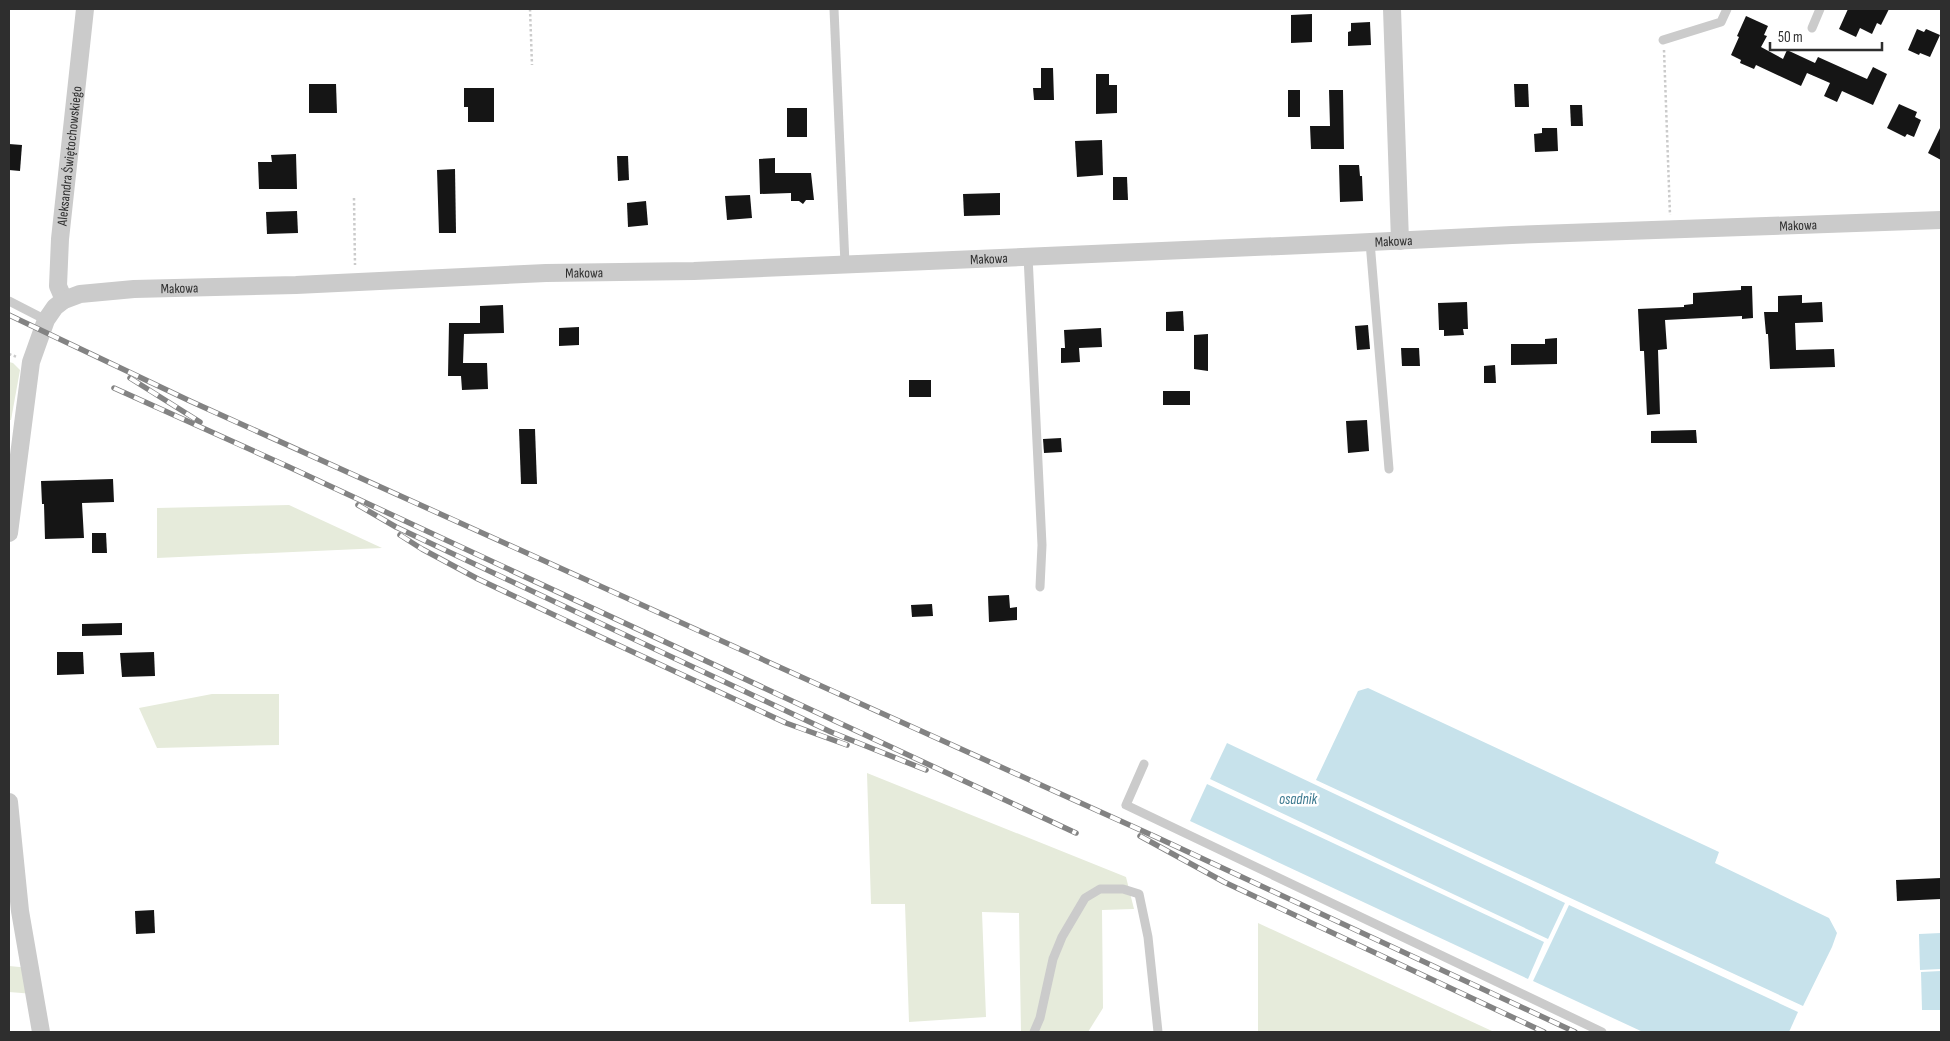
<svg xmlns="http://www.w3.org/2000/svg" width="1950" height="1041" viewBox="0 0 1950 1041" font-family="'Sofia Sans Condensed',sans-serif">
<rect width="100%" height="100%" fill="#fff"/>
<g fill="#e6ebdb">
<polygon points="9,362 13,363 20,370 11,420 9,420"/>
<polygon points="289,505 382,548 157,558 157,508"/>
<polygon points="212,694 279,694 279,745 157,748 139,708"/>
<polygon points="867,773 1126,877 1134,909 1102,910 1103,1008 1088,1032 1021,1032 1019,913 982,912 986,1017 909,1022 905,904 871,904"/>
<polygon points="1258,923 1492,1031 1493,1032 1258,1032"/>
<polygon points="9,966 30,968 34,994 9,992"/>
</g>
<g fill="#c7e2eb">
<polygon points="1368,688 1719,852 1715,863 1829,918 1837,933 1832,947 1803,1006 1316,780 1358,691"/>
<polygon points="1227,743 1565,903 1548,939 1210,779"/>
<polygon points="1207,784 1544,942 1528,979 1190,821"/>
<polygon points="1569,905 1798,1012 1789,1032 1643,1032 1533,981"/>
<polygon points="1941,933 1941,969 1920,970 1919,934"/>
<polygon points="1941,971 1941,1010 1922,1010 1921,972"/>
</g>
<g fill="#151515">
<polygon points="1848,9 1889,9 1881,25 1877,23 1872,34 1860,28 1856,37 1839,29"/>
<polygon points="1312,14 1312,42 1291,43 1291,15"/>
<polygon points="1746,16 1768,26 1764,35 1767,36 1761,47 1783,59 1787,50 1815,63 1818,57 1867,79 1873,67 1887,74 1873,105 1842,91 1837,102 1824,96 1830,83 1807,73 1801,86 1756,65 1754,69 1740,63 1741,60 1731,55 1739,37 1737,36"/>
<polygon points="1370,22 1371,45 1348,46 1348,32 1351,31 1351,23"/>
<polygon points="1917,29 1924,32 1926,29 1940,35 1930,57 1920,53 1919,55 1908,50"/>
<polygon points="1041,68 1053,68 1054,100 1034,100 1033,88 1041,88"/>
<polygon points="1096,74 1109,74 1109,85 1117,85 1117,113 1096,114"/>
<polygon points="309,84 336,84 337,113 309,113"/>
<polygon points="1514,84 1528,84 1529,107 1515,107"/>
<polygon points="464,88 494,88 494,122 468,122 468,107 464,107"/>
<rect x="1288" y="90" width="12" height="27"/>
<polygon points="1329,90 1343,90 1344,149 1311,149 1310,126 1330,126"/>
<polygon points="1899,104 1917,112 1915,117 1921,120 1914,137 1907,134 1905,137 1887,128"/>
<polygon points="1570,105 1582,105 1583,126 1571,126"/>
<rect x="787" y="108" width="20" height="29"/>
<polygon points="1941,126 1941,160 1928,153"/>
<polygon points="1542,128 1557,128 1558,151 1535,152 1534,134 1542,133"/>
<polygon points="1102,140 1103,175 1077,177 1075,141"/>
<polygon points="9,144 22,145 20,171 9,170"/>
<polygon points="296,154 297,189 259,189 258,162 272,162 271,155"/>
<polygon points="617,156 628,156 629,180 618,181"/>
<polygon points="775,158 775,173 811,173 814,200 806,200 803,204 799,201 791,201 791,193 760,194 759,159"/>
<polygon points="1339,165 1359,165 1360,176 1362,176 1363,201 1340,202"/>
<polygon points="455,169 456,233 439,233 437,170"/>
<polygon points="1113,177 1127,177 1128,200 1113,200"/>
<polygon points="1000,193 1000,215 964,216 963,194"/>
<polygon points="750,195 752,218 727,220 725,196"/>
<polygon points="646,201 648,225 628,227 627,203"/>
<polygon points="297,211 298,233 267,234 266,212"/>
<polygon points="1741,286 1752,286 1753,318 1742,319 1742,316 1665,320 1667,349 1658,350 1660,414 1647,415 1644,351 1640,351 1638,309 1684,307 1684,305 1693,304 1693,293 1741,290"/>
<polygon points="1802,295 1802,303 1822,302 1823,322 1795,323 1796,350 1834,349 1835,367 1770,369 1768,334 1766,334 1764,312 1778,312 1778,296"/>
<polygon points="1467,302 1468,329 1463,329 1464,335 1444,336 1444,330 1439,330 1438,303"/>
<polygon points="503,305 504,333 464,334 463,363 487,363 488,389 462,390 461,376 448,376 449,323 480,323 480,306"/>
<polygon points="1183,311 1184,331 1166,331 1166,312"/>
<polygon points="1368,325 1370,349 1357,350 1355,326"/>
<polygon points="579,327 579,345 559,346 559,328"/>
<polygon points="1101,328 1102,347 1079,348 1080,362 1061,363 1061,348 1065,348 1064,330"/>
<polygon points="1208,334 1208,371 1194,369 1194,335"/>
<polygon points="1557,338 1557,364 1511,365 1511,344 1545,344 1545,339"/>
<polygon points="1401,348 1419,348 1420,366 1402,366"/>
<polygon points="1495,365 1496,383 1484,383 1484,366"/>
<rect x="909" y="380" width="22" height="17"/>
<rect x="1163" y="391" width="27" height="14"/>
<polygon points="1367,420 1369,451 1348,453 1346,421"/>
<polygon points="519,429 535,429 537,484 521,484"/>
<polygon points="1696,430 1697,443 1651,443 1651,431"/>
<polygon points="1061,438 1062,452 1044,453 1043,439"/>
<polygon points="113,479 114,502 82,503 84,538 45,539 44,504 42,504 41,481"/>
<polygon points="92,533 106,533 107,553 92,553"/>
<polygon points="1009,595 1010,608 1017,607 1017,620 989,622 988,596"/>
<polygon points="932,604 933,616 912,617 911,605"/>
<polygon points="122,623 122,635 82,636 82,624"/>
<polygon points="57,652 83,652 84,674 57,675"/>
<polygon points="154,652 155,676 122,677 120,653"/>
<polygon points="1941,878 1941,899 1897,901 1896,880"/>
<polygon points="154,910 155,933 136,934 135,911"/>
</g>
<g fill="none" stroke-linecap="round" stroke-linejoin="round">
<g stroke="#cbcbcb" stroke-width="2.5" stroke-dasharray="2.5 2.5" stroke-linecap="butt">
<polyline points="530,9 532,65"/>
<polyline points="1664,50 1670,215"/>
<polyline points="354,198 355,265"/>
<polyline points="9,354 17,357"/>
</g>
<g stroke="#cbcbcb" stroke-width="9">
<polyline points="834,9 845,264"/>
<polyline points="1812,28 1820,9"/>
<polyline points="1663,40 1721,22 1727,9"/>
<polyline points="1370,242 1389,469"/>
<polyline points="1028,256 1042,545 1040,587"/>
<polyline points="9,301 46,320"/>
<polyline points="1144,764 1126,805 1602,1032"/>
<polyline points="1034,1032 1040,1018 1053,959 1062,937 1085,898 1100,889 1123,889 1139,894 1148,937 1158,1032"/>
</g>
<g stroke="#cbcbcb" stroke-width="18">
<polyline points="1392,9 1400,241"/>
<path id="s1" d="M64,300L58,286L60,239L85,9"/>
<path id="s2" d="M9,533L31,362L46,320L55,307L64,300L80,294L134,289L296,285L546,273L694,271L1350,243L1512,235L1941,220"/>
<polyline points="9,802 20,911 41,1032"/>
</g>
<g stroke="#838383" stroke-width="5.5">
<g id="rail">
<polyline points="9,315 190,401 1156,837 1575,1032"/>
<polyline points="130,378 200,422"/>
<polyline points="114,388 289,467 1076,833"/>
<polyline points="358,505 396,527 831,732 926,770"/>
<polyline points="400,535 422,549 478,579 605,639 786,723 847,745"/>
<polyline points="1140,836 1224,882 1544,1032"/>
</g>
</g>
<use href="#rail" stroke="#fff" stroke-width="4" stroke-dasharray="11" stroke-linecap="butt"/>
</g>
<g text-anchor="middle" stroke-width="5" stroke-linejoin="round" paint-order="stroke">
<g font-size="14" fill="#2e2e2e" stroke="#fff">
<text dy="5" stroke="none"><textPath href="#s1" startOffset="146">Aleksandra Świętochowskiego</textPath></text>
<text dy="5" stroke="none"><textPath href="#s2" startOffset="1981">Makowa</textPath></text>
<text dy="5" stroke="none"><textPath href="#s2" startOffset="1576">Makowa</textPath></text>
<text dy="5" stroke="none"><textPath href="#s2" startOffset="1171">Makowa</textPath></text>
<text dy="5" stroke="none"><textPath href="#s2" startOffset="766">Makowa</textPath></text>
<text dy="5" stroke="none"><textPath href="#s2" startOffset="361">Makowa</textPath></text>
</g>
<g font-size="15" font-style="italic" fill="#3c798f" stroke="#fff">
<text x="1298" y="804">osadnik</text>
</g>
</g>
<rect width="1950" height="1041" fill="none" stroke="#2e2e2e" stroke-width="20"/>
<path d="M1770 42v8h112v-8" fill="none" stroke="#2e2e2e" stroke-width="2.5"/>
<text x="1778" y="42" font-size="15" fill="#2e2e2e" stroke="#ffffff" stroke-width="4" paint-order="stroke">50 m</text>
</svg>
